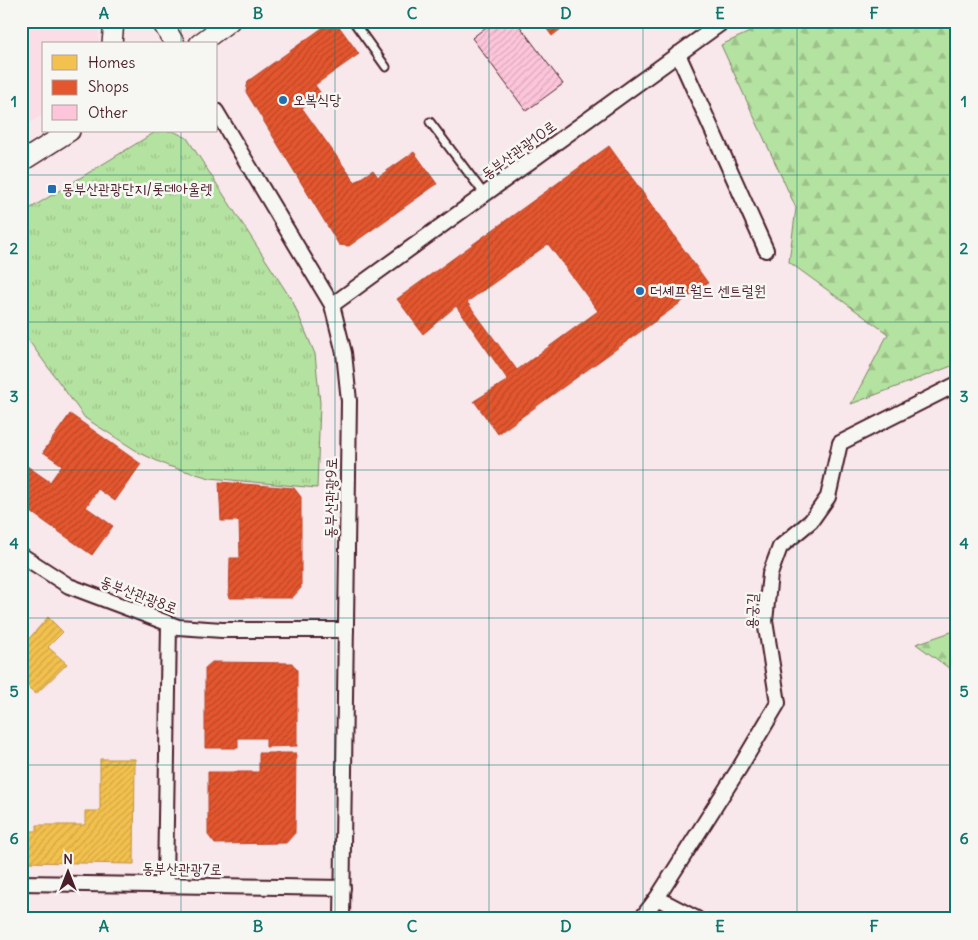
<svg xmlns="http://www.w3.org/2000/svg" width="978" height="940" viewBox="0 0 978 940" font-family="Delius,'Poor Story',sans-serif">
<defs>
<pattern id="forest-firs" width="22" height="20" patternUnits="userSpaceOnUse" patternTransform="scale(1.25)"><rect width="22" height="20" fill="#b4e2a0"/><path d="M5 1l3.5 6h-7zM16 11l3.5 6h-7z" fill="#9cc18a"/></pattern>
<pattern id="park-tufts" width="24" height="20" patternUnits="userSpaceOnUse" patternTransform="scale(1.25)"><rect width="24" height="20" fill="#b4e2a0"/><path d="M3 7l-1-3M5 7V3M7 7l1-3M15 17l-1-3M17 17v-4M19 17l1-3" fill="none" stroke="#9cc18a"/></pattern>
<pattern id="homes-hatch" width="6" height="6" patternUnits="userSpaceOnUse" patternTransform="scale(1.25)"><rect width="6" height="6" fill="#f2c14e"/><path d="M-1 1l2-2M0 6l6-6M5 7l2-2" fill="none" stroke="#d1a544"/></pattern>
<pattern id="shops-hatch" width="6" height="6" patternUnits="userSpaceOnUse" patternTransform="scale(1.25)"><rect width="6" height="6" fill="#e4572e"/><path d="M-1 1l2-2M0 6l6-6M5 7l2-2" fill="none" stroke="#bb4727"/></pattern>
<pattern id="building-hatch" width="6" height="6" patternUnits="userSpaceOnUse" patternTransform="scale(1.25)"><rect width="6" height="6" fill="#fdc5da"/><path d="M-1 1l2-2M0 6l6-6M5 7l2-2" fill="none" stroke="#daa9bb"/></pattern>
</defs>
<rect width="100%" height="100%" fill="#f8e7eb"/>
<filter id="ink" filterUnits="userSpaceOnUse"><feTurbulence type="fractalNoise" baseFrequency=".02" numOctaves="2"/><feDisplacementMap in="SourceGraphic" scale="10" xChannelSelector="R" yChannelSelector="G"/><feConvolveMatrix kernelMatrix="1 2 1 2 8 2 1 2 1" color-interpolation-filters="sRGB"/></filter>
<g filter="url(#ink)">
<polygon fill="#fadde6" points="21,21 96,21 99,30 98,44 44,44 44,114 21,128"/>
<g fill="url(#forest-firs)" stroke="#7f8066">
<polygon points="774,21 957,21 957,364 851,404 888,334 789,262 796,208 721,45"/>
<polygon points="957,630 957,674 916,644"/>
</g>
<polygon fill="url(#park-tufts)" stroke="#7f8066" points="157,131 173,131 187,138 293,302 315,354 320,403 317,488 210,478 168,466 140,453 85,418 21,330 21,214"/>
<g fill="url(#homes-hatch)" stroke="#c09044">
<polygon points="48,617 63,632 48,647 67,664 36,694 21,681 21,640 27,641"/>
<polygon points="100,759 135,759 134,864 24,862 25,831 37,831 37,825 85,825 85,811 100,811"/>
</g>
<g fill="url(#shops-hatch)" stroke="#b6462d" fill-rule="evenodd">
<polygon points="332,21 335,21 359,54 315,85 322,95 302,108 355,182 373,170 378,177 414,152 437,184 349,246 339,245 246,92 248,81"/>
<polygon points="541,21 571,21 552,36"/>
<path d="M609,146L708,283L498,434L474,401L508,380L456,306L423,334L397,299ZM548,244L598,311L517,370L467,302Z"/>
<polygon points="70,414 141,464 115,501 98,489 86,507 113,526 92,555 21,505 21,474 27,466 50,482 62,465 43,452"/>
<polygon points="219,482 294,488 301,497 301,588 292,598 229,598 230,558 240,558 239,521 221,521"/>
<polygon points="212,662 292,663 297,670 297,746 266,747 266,738 238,738 238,748 205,748 205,668"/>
<polygon points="259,753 296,753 295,833 286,843 215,844 208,835 208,772 259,772"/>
</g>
<polygon fill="url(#building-hatch)" stroke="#4a1f2b" points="494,21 516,21 563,84 526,111 472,38"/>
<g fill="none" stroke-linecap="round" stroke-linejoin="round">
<g stroke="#4a1f2b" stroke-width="11">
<g id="lane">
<polyline points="353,21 386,67"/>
<polyline points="430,122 485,195"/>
</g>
</g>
<g stroke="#4a1f2b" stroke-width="18">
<g id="street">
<polyline points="678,54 766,250"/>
<polyline points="216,111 332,305 344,353 349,401 342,919"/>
<polyline points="332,305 724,21"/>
<polyline points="21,555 69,586 178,627 222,630 346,630"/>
<polyline points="21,883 343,888"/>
<polyline points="165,885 169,624"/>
<polyline points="657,898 697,919"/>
<polyline points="641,919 657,898 740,767 778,703 765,621 770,574 780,547 811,521 828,497 840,443 957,384"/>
</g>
</g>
<g stroke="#4a1f2b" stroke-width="22">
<g id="secondary">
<polyline points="161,21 175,44"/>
<polyline points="112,44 114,21"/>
<polyline points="199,44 230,21"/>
<polyline points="21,162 70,131"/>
</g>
</g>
<use href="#lane" stroke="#f6f6f2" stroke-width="7"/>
<use href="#street" stroke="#f6f6f2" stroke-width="14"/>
<use href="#secondary" stroke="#f6f6f2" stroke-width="19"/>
</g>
</g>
<path fill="none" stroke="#0f766e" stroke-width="1" stroke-opacity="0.55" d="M181,21V44M335,21V919M489,21V919M643,21V919M797,21V919M181,131V919M21,175H957M21,322H957M21,470H957M21,618H957M21,765H957"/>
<g fill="#1f6fb2" stroke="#f6f6f2" stroke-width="2">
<circle cx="283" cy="100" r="5"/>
<rect x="47" y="184" width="10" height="10" rx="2.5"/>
<circle cx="640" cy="291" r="5"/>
</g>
<g text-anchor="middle" stroke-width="5" stroke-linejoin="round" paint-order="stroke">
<g font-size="15" fill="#4a1f2b" stroke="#f6f6f2" text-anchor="start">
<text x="293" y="105">오복식당</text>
<text x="62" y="194">동부산관광단지/롯데아울렛</text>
<text x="650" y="296">더셰프 월드 센트럴원</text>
</g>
<g font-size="15" fill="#4a1f2b" stroke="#f6f6f2">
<text transform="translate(519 150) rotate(-36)" y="5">동부산관광10로</text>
<text transform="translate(331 498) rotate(-89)" y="5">동부산관광9로</text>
<text transform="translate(139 595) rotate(21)" y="5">동부산관광8로</text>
<text transform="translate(752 611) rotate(-88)" y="5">용궁길</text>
<text transform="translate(182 869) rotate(1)" y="5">동부산관광7로</text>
</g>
</g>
<rect width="978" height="940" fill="none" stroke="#f6f6f2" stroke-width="55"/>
<rect x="42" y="42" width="175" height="90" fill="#f6f6f2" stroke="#b1a0a2"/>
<rect x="52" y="55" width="25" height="15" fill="#f2c14e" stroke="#b1a0a2"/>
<text x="88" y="68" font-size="15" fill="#4a1f2b">Homes</text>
<rect x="52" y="80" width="25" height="15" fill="#e4572e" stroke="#b1a0a2"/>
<text x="88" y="92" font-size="15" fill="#4a1f2b">Shops</text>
<rect x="52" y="105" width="25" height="15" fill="#fdc5da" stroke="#b1a0a2"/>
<text x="88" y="118" font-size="15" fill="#4a1f2b">Other</text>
<g transform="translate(68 872)" stroke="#f6f6f2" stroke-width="4" paint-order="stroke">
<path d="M0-4L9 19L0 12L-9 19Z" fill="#4a1f2b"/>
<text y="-8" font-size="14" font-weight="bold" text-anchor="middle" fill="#4a1f2b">N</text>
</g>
<rect x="28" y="28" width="922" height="884" fill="none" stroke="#0f766e" stroke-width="2"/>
<g font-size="16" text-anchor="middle" font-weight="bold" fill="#0f766e">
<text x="104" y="19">A</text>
<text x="258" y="19">B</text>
<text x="412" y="19">C</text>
<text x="566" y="19">D</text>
<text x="720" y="19">E</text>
<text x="874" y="19">F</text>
<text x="14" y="107">1</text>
<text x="964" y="107">1</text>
<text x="14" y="254">2</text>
<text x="964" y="254">2</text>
<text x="14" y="402">3</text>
<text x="964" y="402">3</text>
<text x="14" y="549">4</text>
<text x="964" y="549">4</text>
<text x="14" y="697">5</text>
<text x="964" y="697">5</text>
<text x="14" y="844">6</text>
<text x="964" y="844">6</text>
<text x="104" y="932">A</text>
<text x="258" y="932">B</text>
<text x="412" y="932">C</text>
<text x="566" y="932">D</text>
<text x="720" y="932">E</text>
<text x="874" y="932">F</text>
</g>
</svg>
